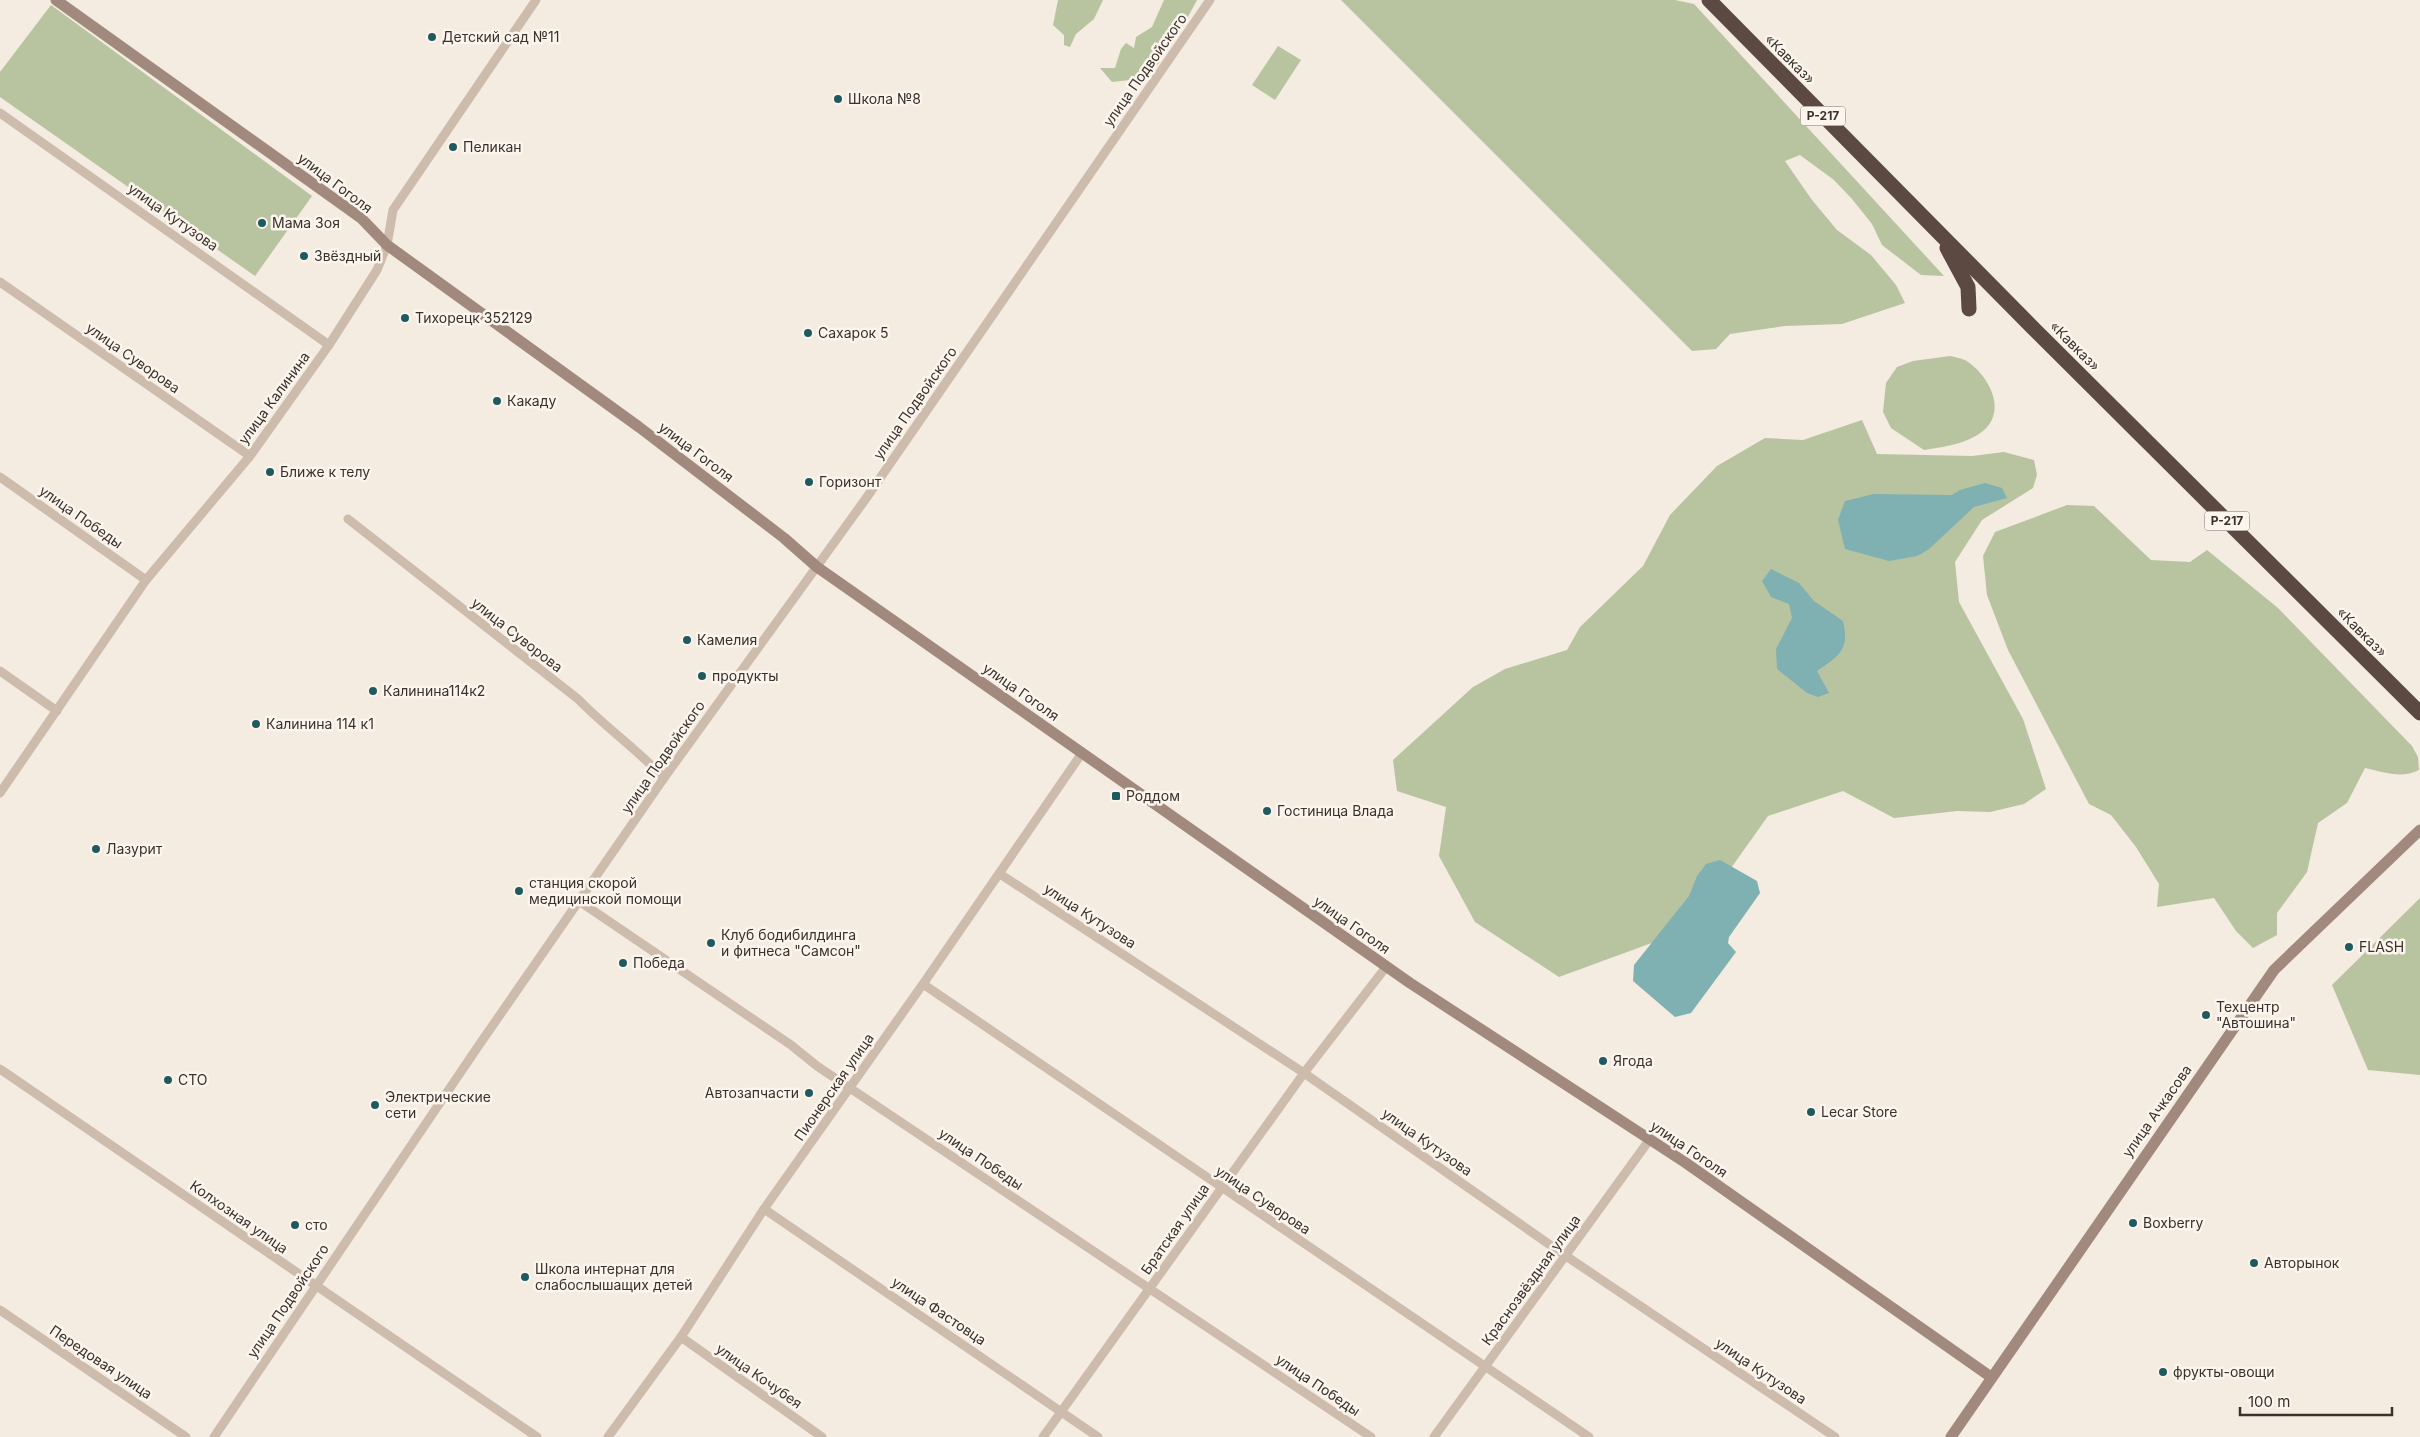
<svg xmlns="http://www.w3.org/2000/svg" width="2420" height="1437" viewBox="0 0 2420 1437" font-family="Inter,sans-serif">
<rect width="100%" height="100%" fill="#f4ebe1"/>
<g fill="#b8c4a0">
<polygon points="1058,0 1103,0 1094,19 1076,34 1070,47 1064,45 1064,35 1053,25"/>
<polygon points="1164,0 1197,0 1183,26 1169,43 1159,63 1147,78 1112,82 1100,68 1115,68 1121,49 1126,43 1134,48 1136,37 1152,27"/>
<polygon points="1341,0 1675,0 1694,4 1944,276 1921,275 1882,245 1872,224 1852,199 1834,180 1800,155 1785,161 1812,200 1837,230 1871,255 1896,285 1905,303 1842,324 1785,326 1730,334 1716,349 1692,351"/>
<polygon points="51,5 312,196 255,276 0,97 0,72"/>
<polygon points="1278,46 1301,60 1275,100 1252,85"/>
<path d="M1950,356C1954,357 1961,358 1965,360C1987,373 2009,410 1983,431C1967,444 1943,447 1924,450L1891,428L1883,412L1886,383L1897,367L1913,361Z"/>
<polygon points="1862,420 1877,454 1972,456 2004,452 2034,460 2037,475 2033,488 1982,520 1955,562 1959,602 2023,719 2046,789 2024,804 1990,812 1957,811 1894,818 1843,791 1768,816 1687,930 1559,977 1475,922 1439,856 1446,807 1397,791 1393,760 1473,687 1505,669 1567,650 1580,627 1643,566 1670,515 1717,466 1765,438 1803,440"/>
<path d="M2067,505L2094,506L2151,560L2190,562L2207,550L2278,608L2412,746L2418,757L2419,770C2401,779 2384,772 2365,768L2347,803L2318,823L2307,872L2277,913V935L2253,948L2236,931L2214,898L2157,907L2159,884L2136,847L2111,815L2089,804L2008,650L1987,595L1983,556L1995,532Z"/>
<polygon points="2420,898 2420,1075 2368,1070 2332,985"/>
</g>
<g fill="#7fb0b2">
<polygon points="1985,483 2002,488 2007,498 1974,507 1928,550 1917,556 1889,561 1845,549 1838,520 1845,501 1874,494 1952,495 1960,490"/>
<path d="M1771,569L1799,583L1814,601L1843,621C1850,650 1839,656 1817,671L1829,693L1818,697L1807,693L1777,669L1776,649L1792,618L1789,604L1771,597L1762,581Z"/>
<polygon points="1720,860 1757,881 1760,893 1729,937 1728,943 1736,952 1691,1013 1675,1017 1633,981 1634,965 1689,896 1697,876 1706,864"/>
</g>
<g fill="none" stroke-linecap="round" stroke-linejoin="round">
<g stroke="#cdbbac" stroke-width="9">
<polyline points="0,113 329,345"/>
<polyline points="0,282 250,456"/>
<polyline points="0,477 146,580"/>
<path d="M348,519L578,699C605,727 637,749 664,778"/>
<polyline points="0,671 57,711"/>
<polyline points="0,793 146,580 250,456 329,345 377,270 387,245 393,210 536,0"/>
<polyline points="1000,874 1304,1073 1566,1256 1835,1437"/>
<polyline points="579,901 791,1045 817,1066 1371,1437"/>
<polyline points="923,984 1589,1437"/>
<polyline points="0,1069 537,1437"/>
<polyline points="764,1209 1098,1437"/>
<polyline points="0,1310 186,1437"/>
<polyline points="681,1337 822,1437"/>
<polyline points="214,1437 477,1048 664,778 867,497 1210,0"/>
<polyline points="608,1437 681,1337 764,1209 923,984 1082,753"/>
<polyline points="1043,1437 1304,1073 1386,967"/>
<polyline points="1434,1437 1650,1139"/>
</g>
<g stroke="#a18a7d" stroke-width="11">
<polyline points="56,0 361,218 387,245 639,427 784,538 817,567 1410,983 1686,1163 1991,1377"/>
<polyline points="1951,1437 2274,970 2420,830"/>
</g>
<g stroke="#5c4a42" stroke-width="15">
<polyline points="1709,0 2034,329 2420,713"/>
<polyline points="1947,248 1968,287 1969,309"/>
</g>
</g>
<g fill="#1f5a5e" stroke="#fbf5ee" stroke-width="2">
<circle cx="432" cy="37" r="5"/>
<circle cx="838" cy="99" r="5"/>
<circle cx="453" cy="147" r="5"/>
<circle cx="262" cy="223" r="5"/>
<circle cx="304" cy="256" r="5"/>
<circle cx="405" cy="318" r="5"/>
<circle cx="808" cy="333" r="5"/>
<circle cx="497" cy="401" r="5"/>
<circle cx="270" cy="472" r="5"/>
<circle cx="809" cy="482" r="5"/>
<circle cx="687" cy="640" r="5"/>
<circle cx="702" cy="676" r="5"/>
<circle cx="373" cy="691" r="5"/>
<circle cx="256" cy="724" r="5"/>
<rect x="1111" y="791" width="10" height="10" rx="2.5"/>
<circle cx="1267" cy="811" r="5"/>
<circle cx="96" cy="849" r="5"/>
<circle cx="519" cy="891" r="5"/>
<circle cx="711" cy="943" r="5"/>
<circle cx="2349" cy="947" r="5"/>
<circle cx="623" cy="963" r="5"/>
<circle cx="2206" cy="1015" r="5"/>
<circle cx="1603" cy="1061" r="5"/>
<circle cx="168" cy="1080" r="5"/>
<circle cx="809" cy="1093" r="5"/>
<circle cx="375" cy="1105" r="5"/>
<circle cx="1811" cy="1112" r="5"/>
<circle cx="2133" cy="1223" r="5"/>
<circle cx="295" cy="1225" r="5"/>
<circle cx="2254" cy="1263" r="5"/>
<circle cx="525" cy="1277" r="5"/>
<circle cx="2163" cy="1372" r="5"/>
</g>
<g text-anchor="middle" stroke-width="5" stroke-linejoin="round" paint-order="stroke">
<g fill="#fbf5ee" stroke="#756b66" stroke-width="1">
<rect x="1800.5" y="106.5" width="45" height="19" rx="4"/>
<rect x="2204.5" y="511.5" width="45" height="19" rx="4"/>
</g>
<g font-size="12" font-weight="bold" fill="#3b302b">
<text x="1823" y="120">Р-217</text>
<text x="2227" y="525">Р-217</text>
</g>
<g font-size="14" fill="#3b302b" stroke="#fbf5ee" text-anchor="start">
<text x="442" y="42">Детский сад №11</text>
<text x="848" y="104">Школа №8</text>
<text x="463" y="152">Пеликан</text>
<text x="272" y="228">Мама Зоя</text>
<text x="314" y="261">Звёздный</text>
<text x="415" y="323">Тихорецк 352129</text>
<text x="818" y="338">Сахарок 5</text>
<text x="507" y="406">Какаду</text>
<text x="280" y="477">Ближе к телу</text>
<text x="819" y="487">Горизонт</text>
<text x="697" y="645">Камелия</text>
<text x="712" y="681">продукты</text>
<text x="383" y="696">Калинина114к2</text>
<text x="266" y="729">Калинина 114 к1</text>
<text x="1126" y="801">Роддом</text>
<text x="1277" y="816">Гостиница Влада</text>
<text x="106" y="854">Лазурит</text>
<text x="529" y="888">станция скорой<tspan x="529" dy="16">медицинской помощи</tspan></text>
<text x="721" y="940">Клуб бодибилдинга<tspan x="721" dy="16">и фитнеса "Самсон"</tspan></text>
<text x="2359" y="952">FLASH</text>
<text x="633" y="968">Победа</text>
<text x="2216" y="1012">Техцентр<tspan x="2216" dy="16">"Автошина"</tspan></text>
<text x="1613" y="1066">Ягода</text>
<text x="178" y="1085">СТО</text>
<text x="799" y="1098" text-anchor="end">Автозапчасти</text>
<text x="385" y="1102">Электрические<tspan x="385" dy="16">сети</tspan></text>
<text x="1821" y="1117">Lecar Store</text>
<text x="2143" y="1228">Boxberry</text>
<text x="305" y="1230">сто</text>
<text x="2264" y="1268">Авторынок</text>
<text x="535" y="1274">Школа интернат для<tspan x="535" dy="16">слабослышащих детей</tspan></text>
<text x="2173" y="1377">фрукты-овощи</text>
</g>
<g font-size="14" fill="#3b302b" stroke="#fbf5ee">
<text transform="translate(1790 59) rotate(45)" y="5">«Кавказ»</text>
<text transform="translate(1145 70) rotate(-55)" y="5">улица Подвойского</text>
<text transform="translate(335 183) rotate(37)" y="5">улица Гоголя</text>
<text transform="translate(173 217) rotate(35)" y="5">улица Кутузова</text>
<text transform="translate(2075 346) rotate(45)" y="5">«Кавказ»</text>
<text transform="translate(133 358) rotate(35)" y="5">улица Суворова</text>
<text transform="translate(274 398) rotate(-54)" y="5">улица Калинина</text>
<text transform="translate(915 403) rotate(-55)" y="5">улица Подвойского</text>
<text transform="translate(696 452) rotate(37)" y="5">улица Гоголя</text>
<text transform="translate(81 517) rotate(35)" y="5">улица Победы</text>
<text transform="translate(2362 632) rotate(45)" y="5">«Кавказ»</text>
<text transform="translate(517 635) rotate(38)" y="5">улица Суворова</text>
<text transform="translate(1021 692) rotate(35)" y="5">улица Гоголя</text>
<text transform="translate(663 757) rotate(-55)" y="5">улица Подвойского</text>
<text transform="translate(1090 916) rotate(33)" y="5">улица Кутузова</text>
<text transform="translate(1352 925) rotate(35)" y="5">улица Гоголя</text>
<text transform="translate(834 1087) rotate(-55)" y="5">Пионерская улица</text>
<text transform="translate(2157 1111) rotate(-55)" y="5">улица Ачкасова</text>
<text transform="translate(1427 1142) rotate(35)" y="5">улица Кутузова</text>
<text transform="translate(1689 1149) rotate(34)" y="5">улица Гоголя</text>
<text transform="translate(981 1159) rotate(34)" y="5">улица Победы</text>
<text transform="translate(1263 1200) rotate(34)" y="5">улица Суворова</text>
<text transform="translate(239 1217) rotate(35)" y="5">Колхозная улица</text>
<text transform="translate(1175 1229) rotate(-55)" y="5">Братская улица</text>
<text transform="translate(1531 1280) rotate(-54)" y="5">Краснозвёздная улица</text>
<text transform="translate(288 1301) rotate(-56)" y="5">улица Подвойского</text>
<text transform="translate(939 1311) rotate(34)" y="5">улица Фастовца</text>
<text transform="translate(101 1362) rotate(34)" y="5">Передовая улица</text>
<text transform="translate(1761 1371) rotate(34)" y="5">улица Кутузова</text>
<text transform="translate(759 1376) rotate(35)" y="5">улица Кочубея</text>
<text transform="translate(1318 1385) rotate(34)" y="5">улица Победы</text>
</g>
</g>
<path d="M2240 1407v8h152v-8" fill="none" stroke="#3b302b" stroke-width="2.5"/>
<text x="2248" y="1407" font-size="15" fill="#3b302b" stroke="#fbf5ee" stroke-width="4" paint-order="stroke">100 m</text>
</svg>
